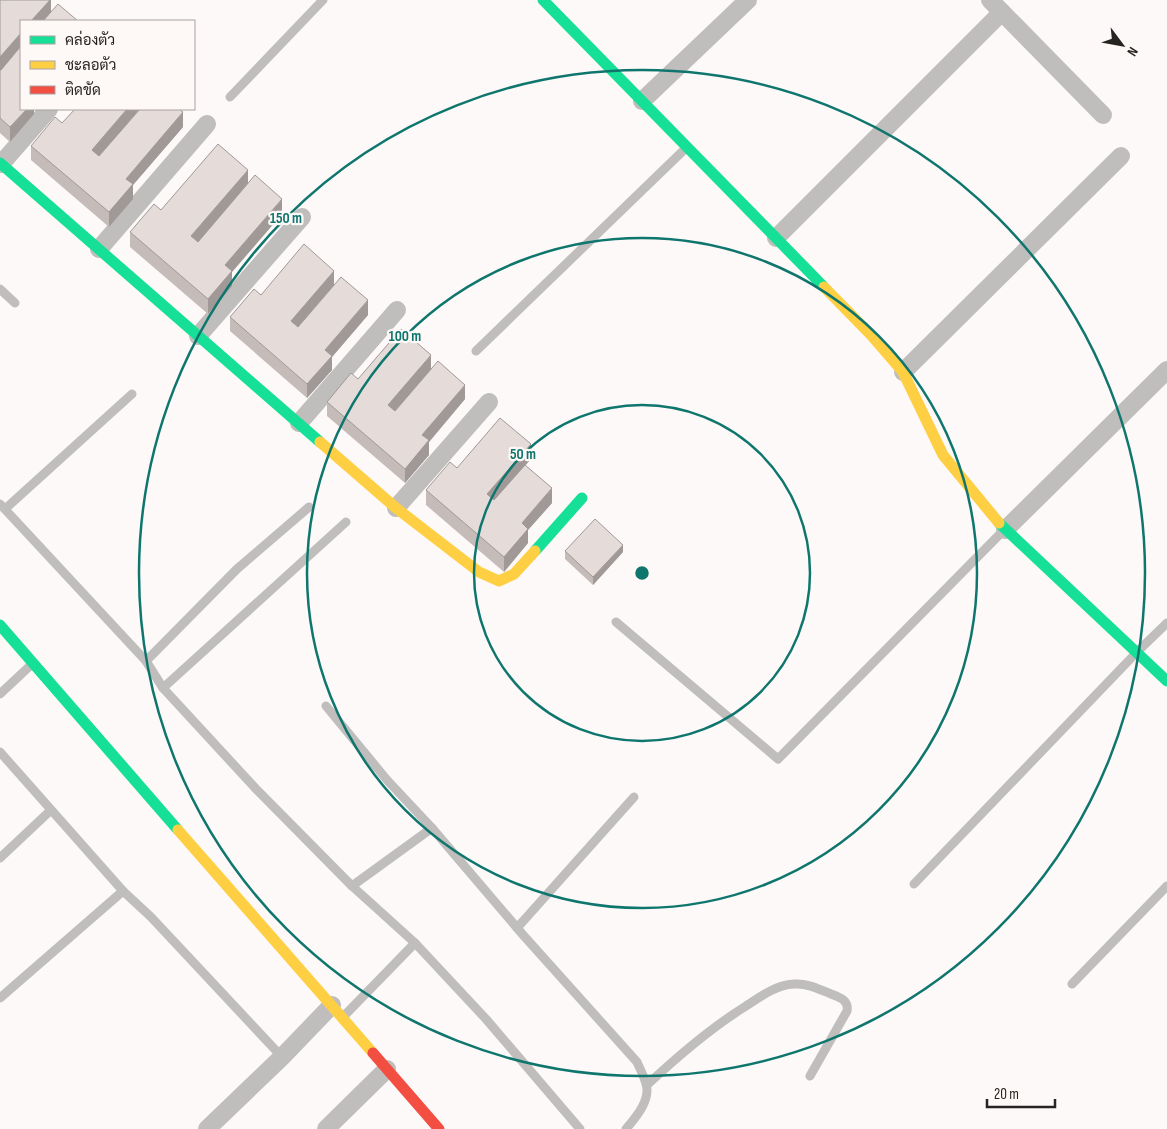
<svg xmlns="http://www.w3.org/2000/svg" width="1167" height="1129" viewBox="0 0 1167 1129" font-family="'Sofia Sans Condensed',Sarabun,sans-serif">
<rect width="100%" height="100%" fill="#fcf9f8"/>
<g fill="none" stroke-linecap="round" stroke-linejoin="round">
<g stroke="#bfbebc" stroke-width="9">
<polyline points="230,97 323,0"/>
<polyline points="0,289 15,303"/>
<polyline points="476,351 687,147"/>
<polyline points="0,504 146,661 163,688 257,790 352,886 415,943 486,1019 580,1129"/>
<polyline points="5,509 132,394"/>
<polyline points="616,622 778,759 1004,530"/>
<polyline points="146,661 237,569 309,507"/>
<polyline points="163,688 346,522"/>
<polyline points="0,694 32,664"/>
<polyline points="326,706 387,780 432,828"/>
<polyline points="0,752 123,891 151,917 282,1057"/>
<polyline points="0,858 51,810"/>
<polyline points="914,884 1137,652 1167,623"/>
<path d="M352,886L432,828L524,936L637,1062C640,1069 644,1076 646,1084C651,1100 636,1117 626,1129"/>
<polyline points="517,928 634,797"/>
<polyline points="1072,984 1167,886"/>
<polyline points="0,998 123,891"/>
<polyline points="344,1016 415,943"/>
<path d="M647,1085C678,1056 709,1029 746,1006C761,996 776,985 794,984C807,983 819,989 831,994C839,997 849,1000 847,1011L810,1076"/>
</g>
<g stroke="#bfbebc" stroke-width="18">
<polyline points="990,0 1103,115"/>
<polyline points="642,101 748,0"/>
<polyline points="1,164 49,109"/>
<polyline points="776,238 1002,12"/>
<polyline points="99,249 207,124"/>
<polyline points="198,336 302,217"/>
<polyline points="903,372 1121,156"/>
<polyline points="299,423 397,310"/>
<polyline points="396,508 489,402"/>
<polyline points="1005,530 1167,370"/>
<polyline points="207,1129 282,1057 332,1005"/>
<polyline points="326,1129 387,1069"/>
</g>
<g stroke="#16e098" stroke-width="11">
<polyline points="543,0 824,287"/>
<polyline points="0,163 320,442"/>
<polyline points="999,523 1167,681"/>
<polyline points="535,551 582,498"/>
<polyline points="0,625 178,830"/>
</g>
<g stroke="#ffcf43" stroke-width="11">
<polyline points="824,287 871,335 903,372 943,455 999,523"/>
<polyline points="320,442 396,508 479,572 499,581 514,574 535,551"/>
<polyline points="178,830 373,1053"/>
</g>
<polyline stroke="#f24e42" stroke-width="11" points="373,1053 439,1129"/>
</g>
<g fill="#c5bcba">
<polygon points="0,0 51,0 51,12 78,21 21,21 34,109 34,114 10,142 0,133"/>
<polygon points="62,123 183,127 133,185 133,199 109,227 31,160 31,146"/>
<polygon points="248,184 282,214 232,272 232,286 208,314 130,247 130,232 161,210"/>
<polygon points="334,285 368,315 332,357 332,370 307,398 230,331 230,317 261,295"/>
<polygon points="431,369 465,399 429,442 429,455 405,483 327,416 327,402 358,379"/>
<polygon points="531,459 525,465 552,503 528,530 528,543 504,572 426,505 426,490"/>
<polygon points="565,551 623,552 593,585 565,559"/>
</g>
<g fill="#a09997">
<polygon points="50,0 51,0 51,13 44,21 31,21"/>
<polygon points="21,33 21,47 0,72 0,57"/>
<polygon points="27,109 34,109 34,114 10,142 10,127"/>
<polygon points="127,109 140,109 92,164 92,150"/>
<polygon points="183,112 183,127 133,185 133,199 109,227 109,212 126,179"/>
<polygon points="248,170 248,185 191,250 191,236"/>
<polygon points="282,199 282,214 232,272 232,286 208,314 208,299 225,265"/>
<polygon points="334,271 334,285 291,335 291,321"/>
<polygon points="368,300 368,315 332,357 332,370 307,398 307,384 325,350"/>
<polygon points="431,355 431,370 388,420 388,405"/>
<polygon points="465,385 465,399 429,442 429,455 405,483 405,469 422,435"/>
<polygon points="531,444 531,459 487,509 487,494"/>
<polygon points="552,488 552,503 528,530 528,543 504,572 504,557 522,523"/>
<polygon points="623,545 623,552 593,585 593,577"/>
</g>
<g fill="#e5dbd8" stroke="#a09997">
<polygon points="0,0 50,0 31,21 21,21 21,33 0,57"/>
<polygon points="58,4 78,21 43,21"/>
<polygon points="21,46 21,109 27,109 10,127 0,118 0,70 1,70"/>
<polygon points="75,109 127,109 92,150 99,156 140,109 179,109 183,112 126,179 133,184 109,212 31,146 55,117 62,123"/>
<polygon points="218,144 248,170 191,236 198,242 255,175 282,199 225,265 232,271 208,299 130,232 154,204 161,210"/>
<polygon points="304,244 334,271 291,321 298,327 341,277 368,300 325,350 332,356 307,384 230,317 254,289 261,295"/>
<polygon points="401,329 431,355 388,405 395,411 438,361 465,385 422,435 429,440 405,469 327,402 351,373 358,379"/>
<polygon points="500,418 531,444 487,494 494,500 525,465 552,488 522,523 528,529 504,557 426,490 450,462 457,468"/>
<polygon points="595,519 623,545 593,577 565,551"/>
</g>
<g fill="none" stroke="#0f766e" stroke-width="2.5">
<circle cx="642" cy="573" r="168"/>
<circle cx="642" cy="573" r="335"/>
<circle cx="642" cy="573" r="503"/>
</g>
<circle cx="642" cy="573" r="8" fill="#0f766e" stroke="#fef8f6" stroke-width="2.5"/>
<g font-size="15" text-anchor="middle" font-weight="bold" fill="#0f766e" stroke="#fef8f6" stroke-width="4.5" stroke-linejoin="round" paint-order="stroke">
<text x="286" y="223">150 m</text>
<text x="405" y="341">100 m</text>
<text x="523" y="459">50 m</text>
</g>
<rect x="20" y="20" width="175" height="90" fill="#fef8f6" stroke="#a8a3a2"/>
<rect x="30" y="36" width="25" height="8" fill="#16e098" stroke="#a8a3a2"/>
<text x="65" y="45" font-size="15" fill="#262423">คล่องตัว</text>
<rect x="30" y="61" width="25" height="8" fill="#ffcf43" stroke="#a8a3a2"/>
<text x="65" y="70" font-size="15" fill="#262423">ชะลอตัว</text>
<rect x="30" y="86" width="25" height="8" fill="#f24e42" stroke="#a8a3a2"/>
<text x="65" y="95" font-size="15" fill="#262423">ติดขัด</text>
<g transform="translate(1122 45) rotate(122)" stroke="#fef8f6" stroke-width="4" paint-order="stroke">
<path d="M0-4L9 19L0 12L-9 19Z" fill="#262423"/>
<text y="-8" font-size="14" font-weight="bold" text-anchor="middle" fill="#262423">N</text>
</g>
<path d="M987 1099v8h68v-8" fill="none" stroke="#262423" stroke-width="2.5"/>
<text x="994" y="1099" font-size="15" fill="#262423" stroke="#fef8f6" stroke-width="4" paint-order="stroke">20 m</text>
</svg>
